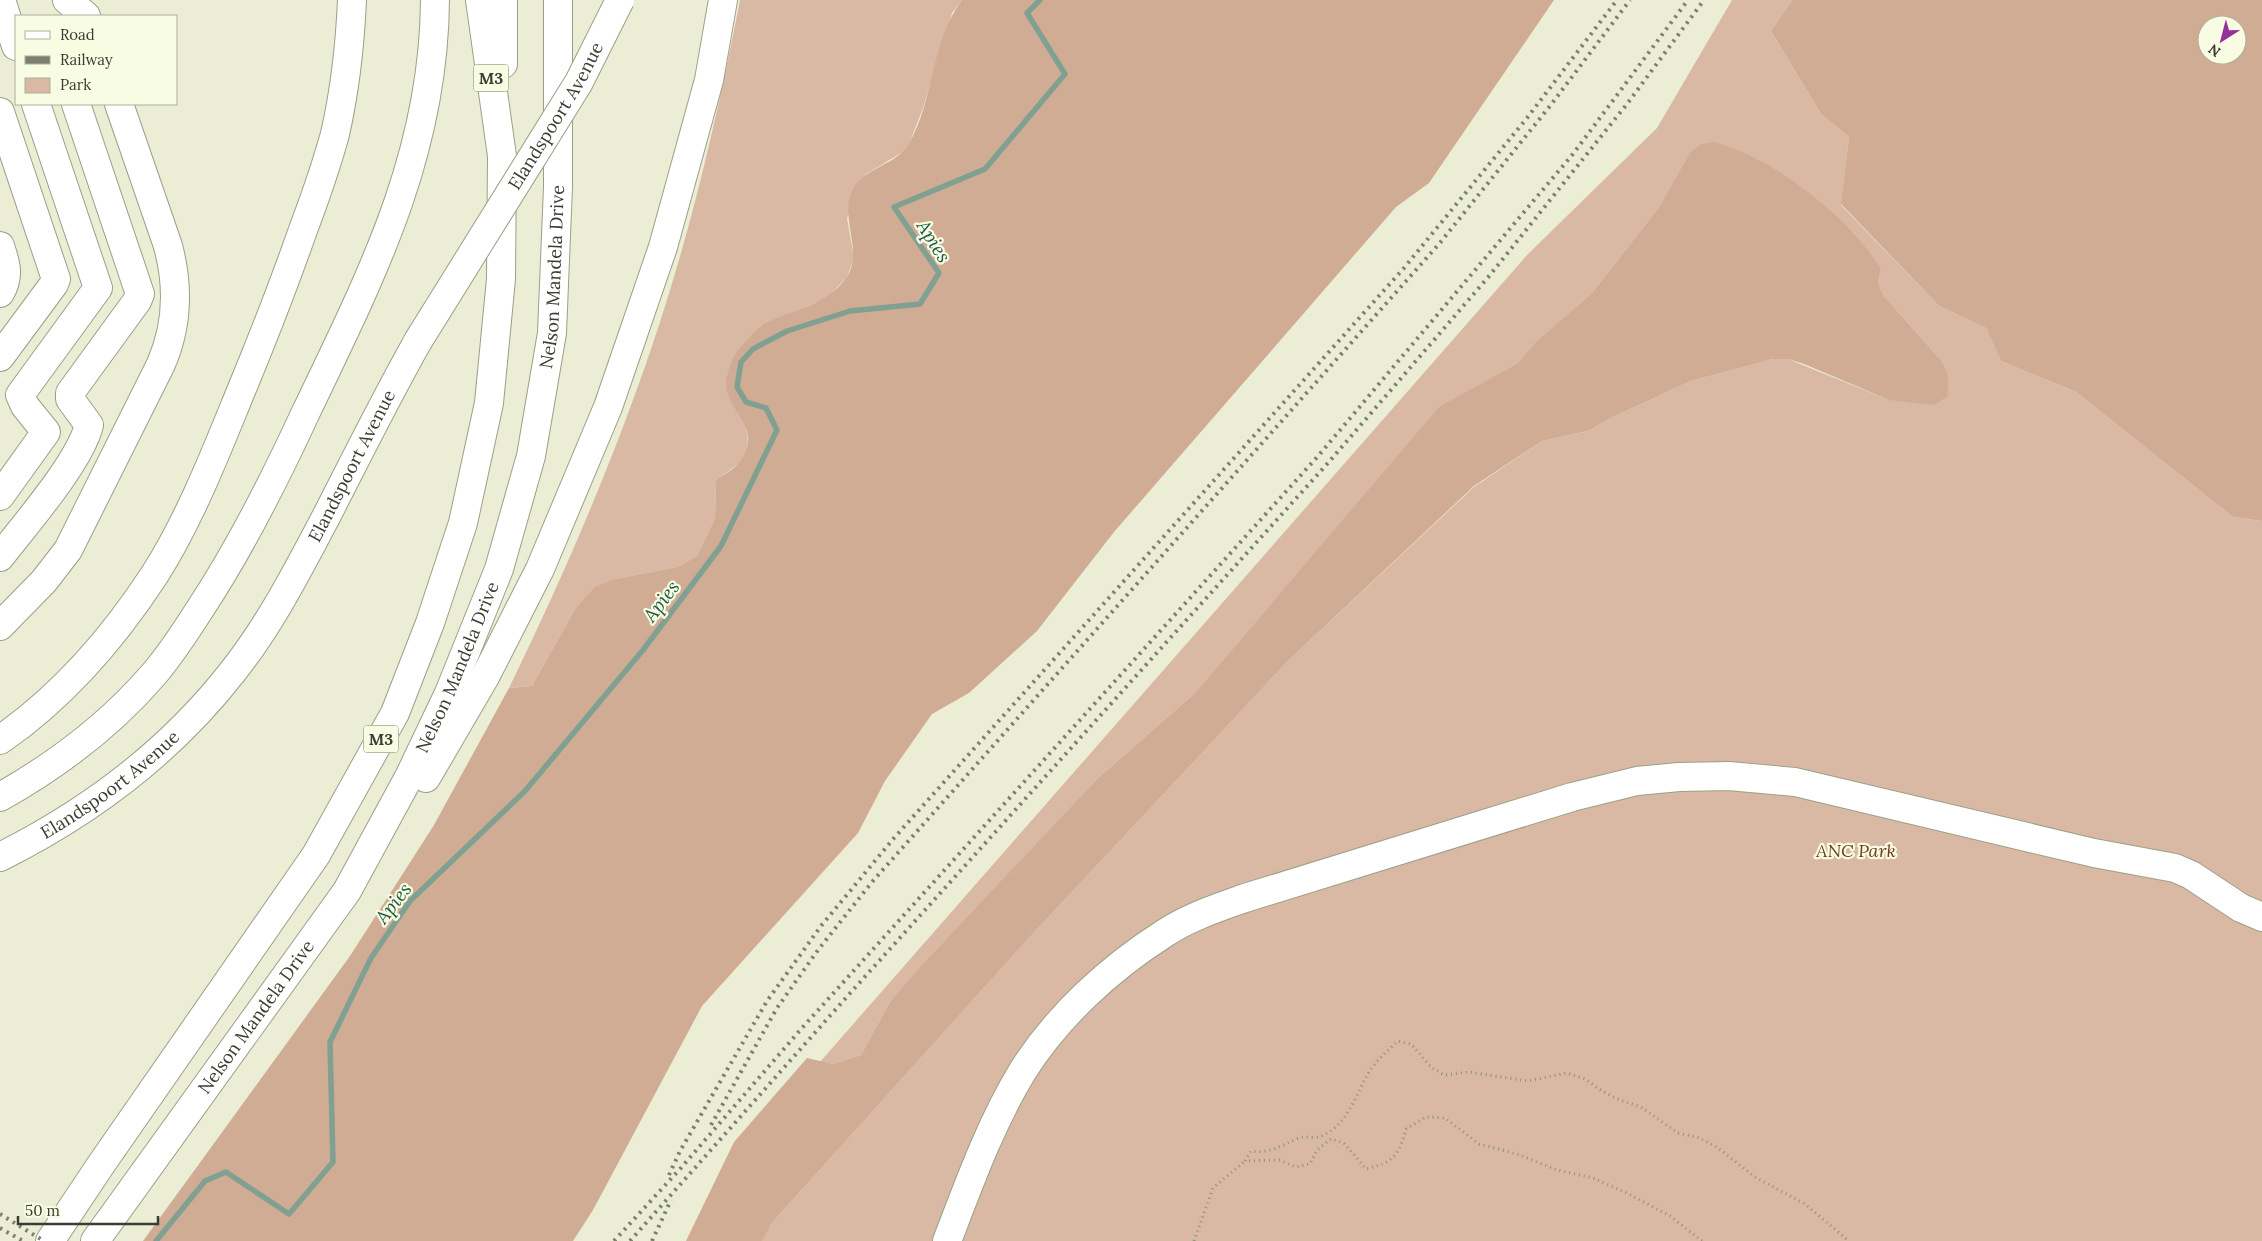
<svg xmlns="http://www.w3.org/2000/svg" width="2262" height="1241" viewBox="0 0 2262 1241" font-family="Lora,serif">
<rect width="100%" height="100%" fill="#ebeed5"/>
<g fill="#d9b9a4">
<path d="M740,0H962L952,13L923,108L909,144L903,152L866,174L847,218L854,258L847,277L827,298L760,326L728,390C738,412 760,441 739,463C732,469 724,474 716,480L715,518L697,556L677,567L615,579L575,609L532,686L509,688C567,569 619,448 660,322C694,217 719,109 740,0Z"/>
<polygon points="1732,0 1792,0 1771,31 1821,114 1849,137 1841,205 1939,306 1986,328 2001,361 2076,392 2233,517 2262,521 2262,1241 762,1241 765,1232 771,1224 1028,939 1288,661 1474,487 1542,441 1588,431 1613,417 1691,381 1773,359 1788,359 1889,400 1939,358 1884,296 1878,283 1881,269 1660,206 1591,294 1537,342 1518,363 1439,408 1195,693 1097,779 891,1000 861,1055 833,1064 820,1062 1528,254 1657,128"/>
</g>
<g fill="#d1ac94" fill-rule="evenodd">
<path d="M962,0H1554L1429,183L1396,207L1114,532L1037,631L969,693L932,714L885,781L858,833L702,1006L593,1210L573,1241H143L350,956L434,825L509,688L532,686L575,609L595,587L615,579L677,567L697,556L715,518L716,480C724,474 735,469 740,461C765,428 724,410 726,381C727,374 731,362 734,356C737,350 742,346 746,341C751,336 756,329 762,325C792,309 825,307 846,278C865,252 838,218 853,189C865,167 896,165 908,145C935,100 930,42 962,0Z"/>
<path d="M1792,0H2262V521L2233,517L2076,392L2001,361L1986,328L1939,306L1841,204L1849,137L1821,114L1771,31ZM2207,25H2237V55H2207Z"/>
<path d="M1715,142C1728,147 1743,151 1755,158C1801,182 1854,225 1881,269L1878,283L1884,296L1939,358C1948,371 1950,381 1947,397L1934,405L1889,400L1804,364L1788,359H1773L1691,381L1613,417L1588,431L1542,441L1474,486L1288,661L1028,939L771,1224L762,1241H686L734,1142L807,1058L833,1064L861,1055L891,1000L925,962L1097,779L1195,693L1439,407L1518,363L1536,342L1591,294L1660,206L1690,153L1701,144Z"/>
</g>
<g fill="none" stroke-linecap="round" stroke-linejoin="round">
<polyline stroke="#80a092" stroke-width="5.5" points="156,1241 205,1181 226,1172 289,1214 333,1162 330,1042 371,958 410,901 525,791 643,650 721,546 777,430 766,408 746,402 737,387 741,362 753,349 787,331 850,311 920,304 939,273 894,207 985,169 1065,74 1027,13 1040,0"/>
<g stroke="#9c9f88" stroke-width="30">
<g id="minor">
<polyline points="1,0 16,46"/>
<polyline points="67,0 86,16"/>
<polyline points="0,112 56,279 54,284 0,357"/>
<path d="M0,246C6,264 10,276 0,293"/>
<polyline points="0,496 46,432 25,406 20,395 98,288 36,104"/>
<path d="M0,557C24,526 80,462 89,425L70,399V393L137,301L140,294L76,104"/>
<path d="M0,626L44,581L68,550L161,364C178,325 179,287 168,246L119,104"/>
<path d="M947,1241C969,1184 990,1125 1022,1072C1057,1016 1110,968 1165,933C1189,917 1217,908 1245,898L1572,797L1637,781L1679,777L1729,776L1795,782L2094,853L2175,868L2191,875L2241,908L2262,917"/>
</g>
</g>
<g stroke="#9c9f88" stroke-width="30">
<g id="major">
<path d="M0,740C62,697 114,637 155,574C190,519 216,452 241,391C263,338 284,284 303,230C315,198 326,167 335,134C345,90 350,45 352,0"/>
<path d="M0,797C57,765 111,724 154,674C171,654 186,631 200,609C241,547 274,481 305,414C370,278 434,156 435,0"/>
<path id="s1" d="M0,857C90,812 172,750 234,670C271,623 299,568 327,515C357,456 386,398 418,341"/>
</g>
</g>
<g stroke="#9c9f88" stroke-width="30">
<g id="highway">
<polyline points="503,64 503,0"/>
<polyline points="426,778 485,677 540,569 608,407 663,247 709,80 723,0"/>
<polyline points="50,1241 100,1166 316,855 395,713 430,623 463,523 489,403 501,279 502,156 480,0"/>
<path id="s2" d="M95,1241L347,891L409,777L449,693L499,569L531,456L552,333L558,187V0"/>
</g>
</g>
<g stroke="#8e8f7e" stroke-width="3" stroke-dasharray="1 4" stroke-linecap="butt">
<polyline points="1194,1241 1213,1188 1245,1161"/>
<path d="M1702,1241L1670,1216L1629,1194L1593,1178L1557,1170L1517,1154L1479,1144L1445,1118L1426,1117L1406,1129C1399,1155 1393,1163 1366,1169L1344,1143L1331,1139L1317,1150L1310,1164L1296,1167L1279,1160L1245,1161L1251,1151C1270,1154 1282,1145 1299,1138C1305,1135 1312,1139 1318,1137C1347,1128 1355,1096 1369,1072C1377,1060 1387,1051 1398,1041L1411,1044L1431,1067L1444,1075L1469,1072L1528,1081L1567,1073L1585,1079L1602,1091L1620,1100L1641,1107L1678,1133L1700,1138L1718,1148L1755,1177L1805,1204L1849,1241"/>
</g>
<use href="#minor" stroke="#fff" stroke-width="28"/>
<use href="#major" stroke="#fff" stroke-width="28"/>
<use href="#highway" stroke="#fff" stroke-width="28"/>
<g stroke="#7d7f6f" stroke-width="4" stroke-dasharray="2.5 5" stroke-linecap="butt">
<polyline points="711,1125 777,1008 818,950 872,882 1439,244 1550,106 1630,0"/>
<polyline points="669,1175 680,1151 767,1001 821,926 894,838 1404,268 1527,118 1617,0"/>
<polyline points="0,1214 44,1241"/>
<polyline points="0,1228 23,1241"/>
<polyline points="614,1241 680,1169 802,1028 1319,455 1573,154 1688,0"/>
<polyline points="630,1241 852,991 1328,463 1490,275 1627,104 1704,0"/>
<polyline points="652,1241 671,1200"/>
</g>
<g stroke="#9c9f88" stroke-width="30" stroke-linecap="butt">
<g id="major-bridge">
<path id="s3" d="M418,341L579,82L620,0"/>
</g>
</g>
<use href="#major-bridge" stroke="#fff" stroke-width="28"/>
</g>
<g text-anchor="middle" stroke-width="4.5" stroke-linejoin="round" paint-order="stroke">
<g fill="#f8fce3" stroke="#747667" stroke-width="1">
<rect x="473.5" y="64.5" width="35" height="27" rx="4"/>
<rect x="363.5" y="725.5" width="35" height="27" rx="4"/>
</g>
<g font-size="16" font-weight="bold" fill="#3b3c32">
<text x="491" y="84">M3</text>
<text x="381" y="745">M3</text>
</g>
<g font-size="18" fill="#3b3c32" stroke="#f8fce3">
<text dy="6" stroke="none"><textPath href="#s3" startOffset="264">Elandspoort Avenue</textPath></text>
<text dy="6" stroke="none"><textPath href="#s2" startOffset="1086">Nelson Mandela Drive</textPath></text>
<text dy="6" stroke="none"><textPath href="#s1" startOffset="538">Elandspoort Avenue</textPath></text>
<text dy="6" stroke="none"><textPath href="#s2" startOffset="681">Nelson Mandela Drive</textPath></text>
<text dy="6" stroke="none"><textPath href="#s1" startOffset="132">Elandspoort Avenue</textPath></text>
<text dy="6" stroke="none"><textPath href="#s2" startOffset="276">Nelson Mandela Drive</textPath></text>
</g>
<g font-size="18" font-style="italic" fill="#6d3d18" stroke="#f8fce3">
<text x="1856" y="857">ANC Park</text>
</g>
<g font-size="19" font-style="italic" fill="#1b5746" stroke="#f8fce3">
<text transform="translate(934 241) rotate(58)" y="7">Apies</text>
<text transform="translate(661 601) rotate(-53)" y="7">Apies</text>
<text transform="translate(393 903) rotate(-52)" y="7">Apies</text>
</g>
</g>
<rect x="15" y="15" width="162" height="90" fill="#f8fce3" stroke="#acaf9c"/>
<rect x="25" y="31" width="25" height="8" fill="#ffffff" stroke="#acaf9c"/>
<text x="60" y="40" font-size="15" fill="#3b3c32">Road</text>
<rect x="25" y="56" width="25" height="8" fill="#7d7f6f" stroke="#acaf9c"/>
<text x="60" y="65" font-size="15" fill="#3b3c32">Railway</text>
<rect x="25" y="78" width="25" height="15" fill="#d9b9a4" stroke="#acaf9c"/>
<text x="60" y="90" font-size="15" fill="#3b3c32">Park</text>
<g transform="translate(2222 40) rotate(216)"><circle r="24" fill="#f8fce3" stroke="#acaf9c"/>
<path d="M0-4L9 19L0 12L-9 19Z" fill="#963196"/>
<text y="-8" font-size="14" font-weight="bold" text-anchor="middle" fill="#3b3c32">N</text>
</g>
<path d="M18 1216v8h140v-8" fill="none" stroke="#3b3c32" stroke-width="2.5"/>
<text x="25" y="1216" font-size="15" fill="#3b3c32" stroke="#f8fce3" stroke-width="4" paint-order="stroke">50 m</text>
</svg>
